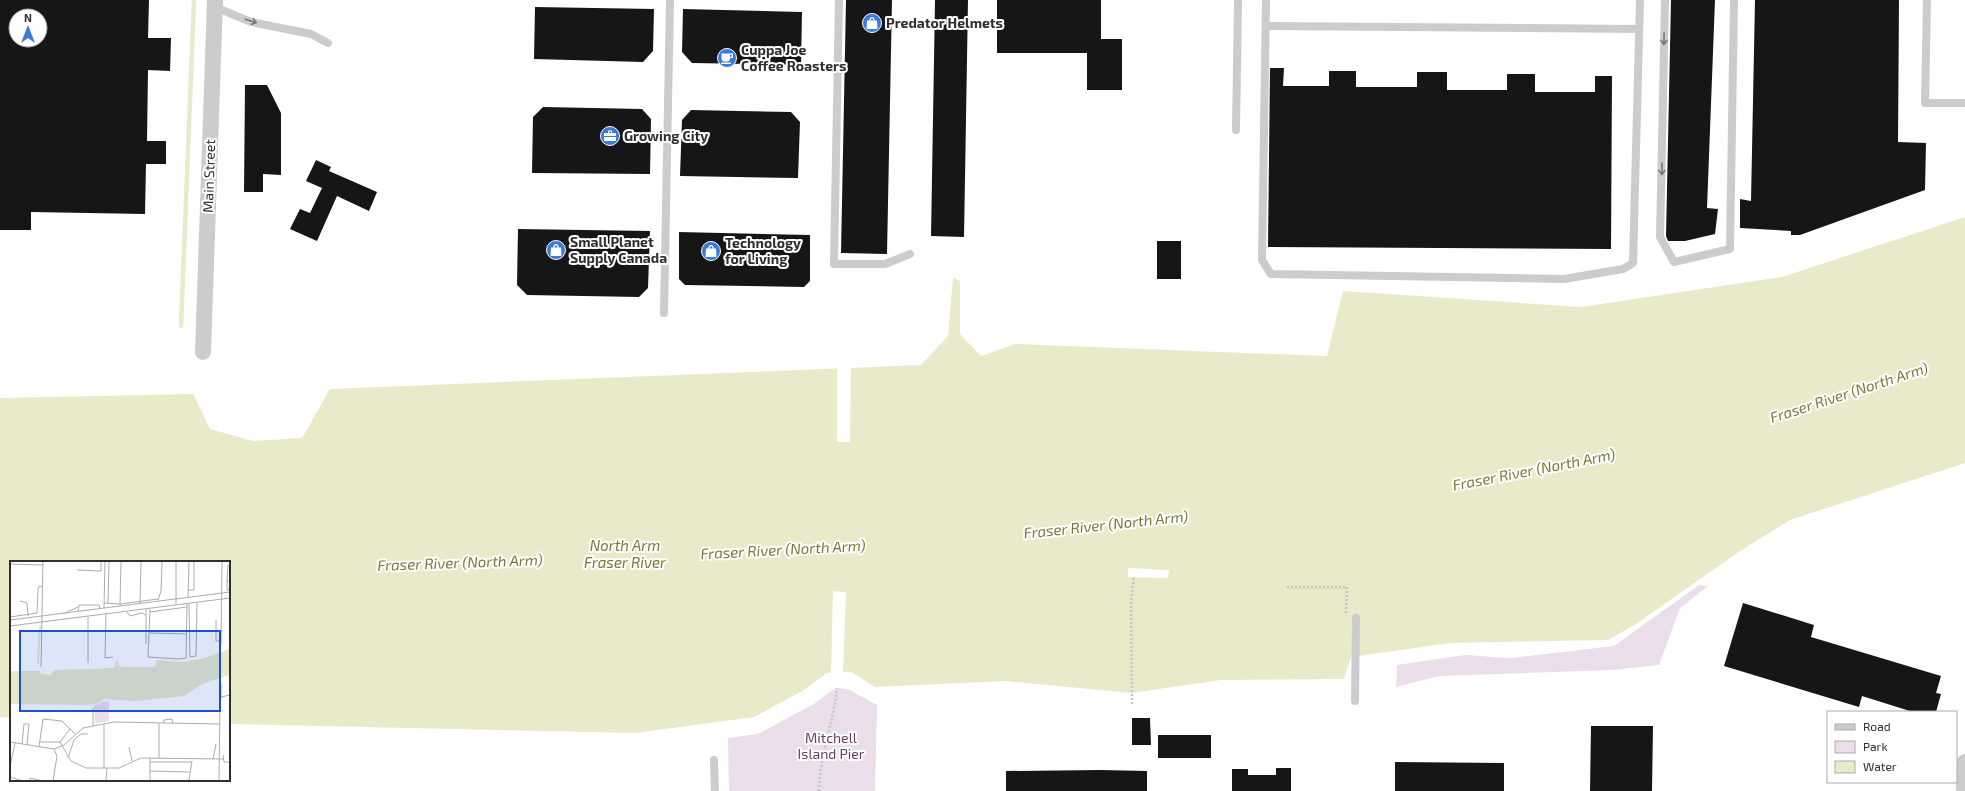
<svg xmlns="http://www.w3.org/2000/svg" width="1965" height="791" viewBox="0 0 1965 791" font-family="'Exo 2',sans-serif">
<rect width="100%" height="100%" fill="#fff"/>
<g fill="#ebdde9">
<polygon points="1699,585 1708,586 1680,608 1659,665 1612,670 1439,676 1396,687 1397,665 1465,655 1510,658 1614,646"/>
<polygon points="837,688 848,689 877,705 875,791 729,791 728,738 758,734 814,704 831,691"/>
</g>
<polygon fill="#e8eaca" points="1965,217 1965,463 1790,520 1740,551 1636,624 1608,640 1450,643 1351,657 1344,679 1221,680 1131,693 1005,681 875,687 851,672 827,673 804,690 754,717 635,733 229,724 229,562 11,562 11,718 0,717 0,398 193,394 210,429 253,441 302,438 330,389 921,365 948,336 953,277 960,281 960,334 981,356 1016,344 1327,356 1343,291 1581,307 1782,277"/>
<g fill="#fff">
<polygon points="837,366 851,366 850,442 837,442"/>
<polygon points="1128,568 1169,570 1168,578 1128,577"/>
<polygon points="833,591 846,592 843,674 831,675"/>
</g>
<g fill="none" stroke-linecap="round" stroke-linejoin="round">
<polyline stroke="#e8eaca" stroke-width="4.5" points="181,326 194,0"/>
</g>
<g fill="#161616" fill-rule="evenodd">
<path d="M0,0H149L148,38H171L170,71L148,70L147,141H166V164H146L145,214L31,212V230H0ZM16,16H40V40H16Z"/>
<polygon points="846,0 892,0 887,254 841,253"/>
<polygon points="935,0 968,0 964,237 931,236"/>
<polygon points="997,0 1101,0 1101,39 1122,39 1122,90 1087,90 1087,53 997,53"/>
<polygon points="1671,0 1715,0 1707,208 1718,209 1715,234 1685,241 1668,241 1666,236"/>
<polygon points="1755,0 1899,0 1898,142 1926,143 1925,190 1800,235 1791,235 1791,231 1740,228 1740,199 1751,201"/>
<polygon points="535,7 654,9 653,51 643,62 534,59"/>
<polygon points="683,9 802,12 801,65 692,63 682,52"/>
<polygon points="1270,68 1284,68 1283,86 1329,86 1329,71 1356,71 1356,87 1417,87 1417,72 1447,72 1447,90 1507,90 1507,74 1535,74 1535,92 1595,92 1595,76 1612,76 1611,249 1268,247"/>
<polygon points="245,85 267,85 281,113 281,175 263,174 263,192 244,192"/>
<polygon points="543,107 642,109 651,119 650,174 532,173 533,117"/>
<polygon points="691,110 791,112 800,122 798,178 680,176 682,120"/>
<polygon points="316,160 331,167 329,171 377,192 369,211 337,196 317,241 290,229 300,209 310,213 322,188 306,181"/>
<polygon points="518,229 650,231 648,288 639,297 527,295 517,285"/>
<polygon points="679,232 810,235 810,281 804,287 685,285 679,279"/>
<rect x="1157" y="241" width="24" height="38"/>
<polygon points="1743,603 1814,625 1811,637 1941,676 1936,693 1941,694 1936,712 1913,712 1862,696 1859,707 1724,666"/>
<polygon points="1132,718 1150,718 1151,745 1132,745"/>
<polygon points="1591,726 1653,726 1652,791 1590,791"/>
<rect x="1158" y="735" width="53" height="23"/>
<polygon points="1395,762 1504,763 1504,791 1395,791"/>
<polygon points="1276,768 1291,768 1291,791 1232,791 1232,769 1248,769 1248,775 1276,775"/>
<polygon points="1101,770 1147,771 1147,791 1006,791 1006,771"/>
</g>
<g fill="none" stroke-linecap="round" stroke-linejoin="round">
<g stroke="#c6c6c6" stroke-width="2.5" stroke-dasharray="2 2" stroke-linecap="butt">
<polyline points="1287,587 1347,587 1346,613"/>
<polyline points="1132,704 1131,601 1134,577"/>
<path d="M819,791C819,756 834,723 837,688"/>
</g>
<g stroke="#ccc" stroke-width="8">
<polyline points="839,0 834,264 885,264 910,254"/>
<polyline points="1266,0 1262,260 1271,274 1564,279 1623,269 1633,263 1640,0"/>
<polyline points="1665,0 1660,237 1674,262 1730,249 1734,0"/>
<polyline points="1927,0 1925,103 1965,103"/>
<polyline points="215,7 251,22 311,34 328,43"/>
<polyline points="1266,26 1639,29"/>
<polyline points="1236,130 1238,0"/>
<polyline points="664,313 670,0"/>
<polyline points="1355,701 1356,618"/>
<polyline points="714,760 715,791"/>
</g>
<g stroke="#ccc" stroke-width="16">
<polyline points="203,352 215,0"/>
<polyline points="1964,791 1965,762"/>
</g>
</g>
<defs><path id="oneway-shaft" d="M-6 0H5M1.5-3L5.5 0L1.5 3" fill="none" stroke-width="1.6" stroke-linecap="round" stroke-linejoin="round"/></defs>
<g stroke="#767676">
<use href="#oneway-shaft" transform="translate(251 21) rotate(18)"/>
<use href="#oneway-shaft" transform="translate(1664 39) rotate(91)"/>
<use href="#oneway-shaft" transform="translate(1662 169) rotate(91)"/>
</g>
<defs>
<g id="shop-disc" transform="scale(1)"><circle r="9.5" fill="#3a7add" stroke="#fff"/><path d="M-5-2.5h2.3a2.7 3.5 0 0 1 5.4 0H5L5.5 6h-11ZM-1.5-2.5h3a1.5 2.3 0 0 0-3 0Z" fill="#fff"/></g>
<g id="cafe-disc" transform="scale(1)"><circle r="9.5" fill="#3a7add" stroke="#fff"/><path d="M-5.5-4.5H6V0H3Q3 3.5 0 3.5H-2.5Q-5.5 3.5-5.5 0ZM3-3.2v2h1.7v-2ZM-6 4.5H4V6H-6Z" fill="#fff"/></g>
<g id="office-disc" transform="scale(1)"><circle r="9.5" fill="#3a7add" stroke="#fff"/><path d="M-6-3h4V-5.5h4V-3h4V5H-6ZM-1-4.5V-3h2v-1.5ZM-6 0V1H6V0Z" fill="#fff"/></g>
</defs>
<g fill-rule="evenodd">
<use href="#shop-disc" x="872" y="23"/>
<use href="#cafe-disc" x="727" y="58"/>
<use href="#office-disc" x="610" y="136"/>
<use href="#shop-disc" x="556" y="250"/>
<use href="#shop-disc" x="711" y="251"/>
</g>
<g text-anchor="middle" stroke-width="4" stroke-linejoin="round" paint-order="stroke">
<g font-size="14" font-weight="bold" fill="#2f2f2f" stroke="#fff" text-anchor="start">
<text x="886" y="28">Predator Helmets</text>
<text x="741" y="55">Cuppa Joe<tspan x="741" dy="16">Coffee Roasters</tspan></text>
<text x="624" y="141">Growing City</text>
<text x="570" y="247">Small Planet<tspan x="570" dy="16">Supply Canada</tspan></text>
<text x="725" y="248">Technology<tspan x="725" dy="16">for Living</tspan></text>
</g>
<g font-size="14" fill="#2f2f2f" stroke="#fff">
<text transform="translate(209 176) rotate(-88)" y="5">Main Street</text>
</g>
<g font-size="14" fill="#693e60" stroke="#fff">
<text x="831" y="743">Mitchell<tspan x="831" dy="16">Island Pier</tspan></text>
</g>
<g font-size="15" font-style="italic" fill="#767a39" stroke="#fff">
<text transform="translate(1849 393) rotate(-18)" y="5">Fraser River (North Arm)</text>
<text transform="translate(1534 470) rotate(-11)" y="5">Fraser River (North Arm)</text>
<text transform="translate(1106 525) rotate(-6)" y="5">Fraser River (North Arm)</text>
<text x="625" y="551">North Arm<tspan x="625" dy="17">Fraser River</tspan></text>
<text transform="translate(783 550) rotate(-3)" y="5">Fraser River (North Arm)</text>
<text transform="translate(460 563) rotate(-2)" y="5">Fraser River (North Arm)</text>
</g>
</g>
<g transform="translate(10 561)">
<rect width="220" height="220" fill="#fff"/>
<path d="M95,140L99,141V160L85,163L84,145Z" fill="#ebdde9"/>
<path d="M220,88V114L192,123L174,135L125,140L94,138L87,143L75,144L0,143V110H30L31,113L41,114L44,109L104,107L107,98L110,106H145L147,99L171,101L191,98Z" fill="#e8eaca"/>
<path fill="none" stroke="#e8eaca" stroke-width="2" d="M28,103L30,64"/>
<path fill="none" stroke="#acacac" stroke-width="1" d="M166,0V44M166,0H184M0,3L33,4M67,9L91,10V0M217,20H220L219,29H217V20L218,4M178,29H184V0M178,37L179,0M148,39L151,30L152,0M10,40L17,42L18,55M94,42L110,43L148,38M98,42L99,0M130,42L131,0M179,43L180,96L186,95L187,42M110,44L111,0M94,47L95,0M140,48L138,96L169,98L176,97L177,43M68,50L69,44H89L90,48M117,51L120,55L132,52L136,54M140,51L177,46M55,52L68,46M96,53L95,97L103,96M0,56L27,52L28,29L29,25L32,26M0,59L220,31M206,59V80H211M0,65L220,37M139,72L177,73M136,83V48M211,84L212,0M78,102V56M31,106L33,0M211,136V123M83,147V165M153,162L154,159L162,158L163,162M0,181L44,188L54,184L73,167L104,161L210,163M30,181H50L60,168M50,181L61,200L76,207H109L131,197L214,198M12,183L14,163H19L17,184M29,186L33,158L52,160L65,173M119,186L122,200M213,194L214,201H220M58,197L64,179L71,173H78M149,197V162M203,198L206,183M140,201H182M0,206L5,182M94,207V163M140,210L179,211M0,216L13,220M20,220V217L33,220M43,220L47,195L44,188M96,220L97,207M140,220V197M173,220L179,219L182,200M209,220L210,139L211,136L220,134"/>
<path fill="#1d4ed8" fill-opacity="0.15" stroke="#1d4ed8" stroke-width="2" d="M10,70H210V150H10Z"/>
<rect width="220" height="220" fill="none" stroke="#2f2f2f" stroke-width="2"/>
</g>
<rect x="1827" y="711" width="130" height="72" fill="#ffffff" stroke="#acacac"/>
<rect x="1835" y="724" width="20" height="6" fill="#cccccc" stroke="#acacac"/>
<text x="1863" y="731" font-size="12" fill="#2f2f2f">Road</text>
<rect x="1835" y="741" width="20" height="12" fill="#ebdde9" stroke="#acacac"/>
<text x="1863" y="751" font-size="12" fill="#2f2f2f">Park</text>
<rect x="1835" y="761" width="20" height="12" fill="#e8eaca" stroke="#acacac"/>
<text x="1863" y="771" font-size="12" fill="#2f2f2f">Water</text>
<g transform="translate(28 28)"><circle r="19" fill="#ffffff" stroke="#acacac"/>
<path d="M0-3L7 15L0 10L-7 15Z" fill="#3a7add"/>
<text y="-6" font-size="11" font-weight="bold" text-anchor="middle" fill="#2f2f2f">N</text>
</g>
</svg>
